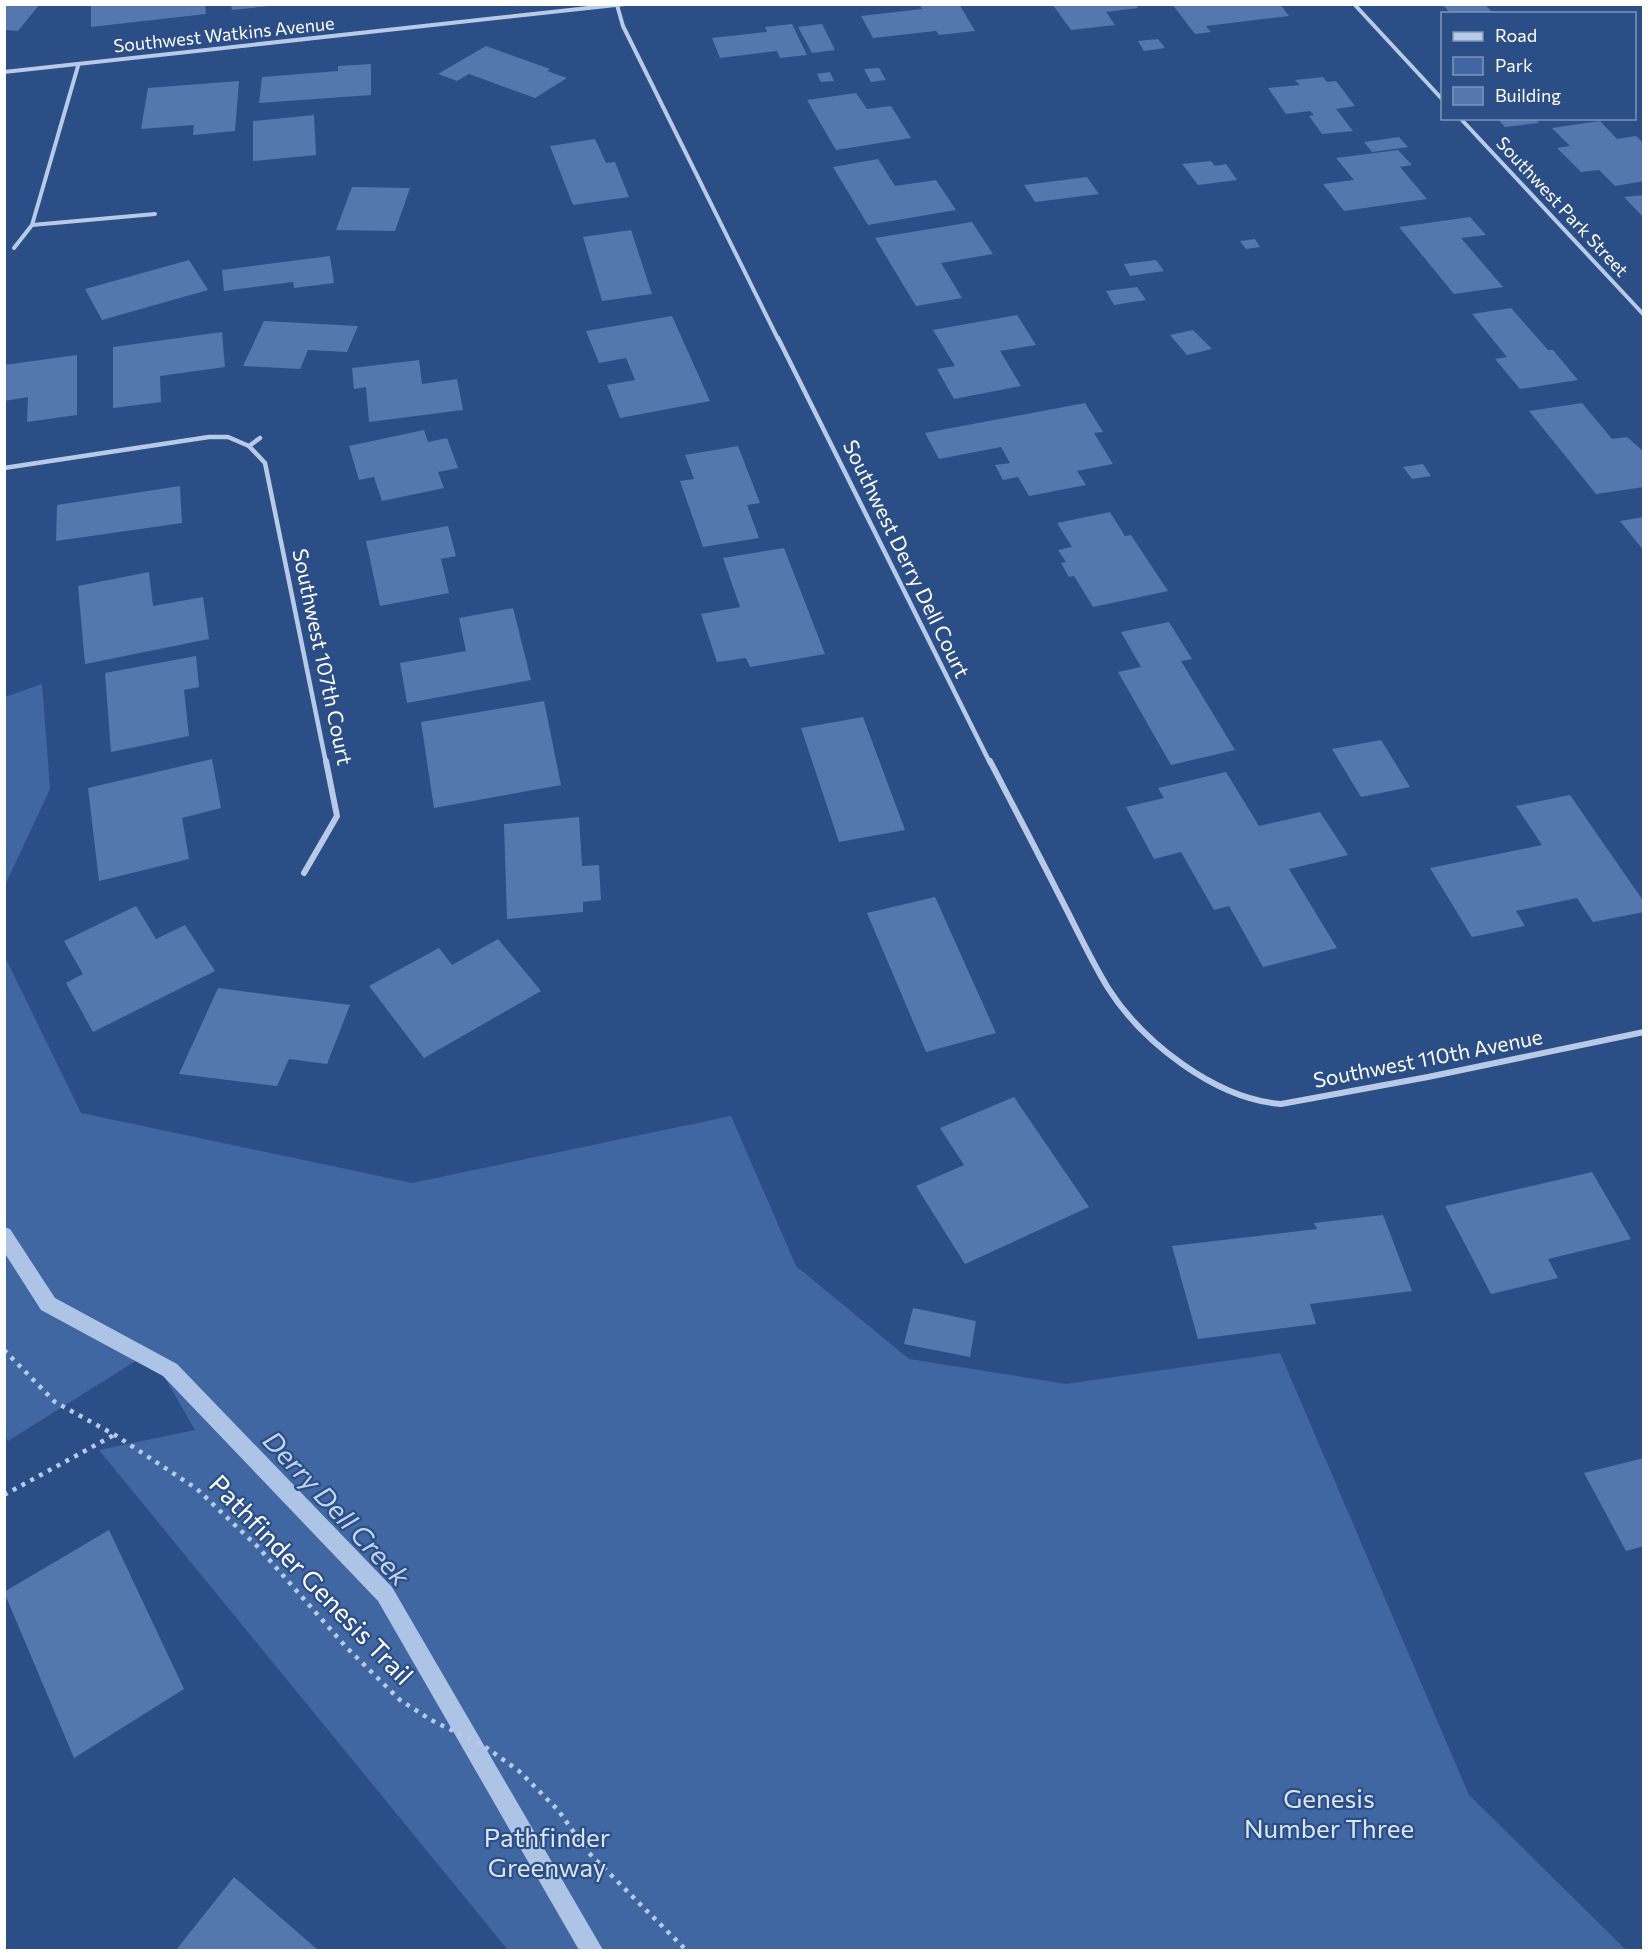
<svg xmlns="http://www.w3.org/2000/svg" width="1648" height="1955" viewBox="0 0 1648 1955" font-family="Commissioner,sans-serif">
<rect width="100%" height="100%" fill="#2b4e87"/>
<g fill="#4167a3">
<polygon points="42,684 50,789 5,885 5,697"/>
<polygon points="5,957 81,1113 412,1183 731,1116 796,1266 909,1359 1066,1384 1280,1353 1469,1795 1626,1950 508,1950 99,1450 195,1430 150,1352 8,1441 5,1436"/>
</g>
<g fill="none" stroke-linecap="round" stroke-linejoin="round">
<polygon fill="#adc4e7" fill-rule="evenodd" points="4,1227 10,1229 55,1298 177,1364 392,1587 603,1950 579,1950 378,1601 163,1376 41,1310 4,1252"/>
</g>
<g fill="#5477ae">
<polygon points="4,4 36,4 39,5 18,31 4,30"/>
<polygon points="105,4 205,4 206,14 91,27 91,6"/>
<polygon points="231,4 269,4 269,6 232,10"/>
<polygon points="919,4 959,4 975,31 939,35 936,31 873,38 861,16 922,9"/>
<polygon points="1052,4 1135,4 1138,8 1106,12 1115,25 1071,30"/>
<polygon points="1172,4 1280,4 1289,16 1206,26 1211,32 1195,34"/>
<polygon points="1484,4 1494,14 1451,14 1443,5"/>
<polygon points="792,24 807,55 780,58 777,51 720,58 712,38 767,32 765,27"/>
<polygon points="822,24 835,50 812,53 798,27"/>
<polygon points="1158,39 1165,48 1144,51 1138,41"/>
<polygon points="486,46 550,69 547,71 567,78 535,98 469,74 457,81 438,74"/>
<polygon points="371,64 371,95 259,103 262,77 338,71 338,66"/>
<polygon points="879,68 886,80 871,82 864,69"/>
<polygon points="830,72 834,81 821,82 817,74"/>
<polygon points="1323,77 1327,82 1336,81 1355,106 1336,109 1353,131 1322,134 1309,116 1314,115 1310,111 1286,114 1268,88 1300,85 1295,80"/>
<polygon points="239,81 235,131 193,135 194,125 141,129 148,88"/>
<polygon points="856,93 867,109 891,106 911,138 836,150 807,100"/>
<polygon points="314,115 316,155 253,161 253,121"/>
<polygon points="1497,118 1534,118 1539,123 1505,127"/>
<polygon points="1600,121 1617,139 1636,136 1644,144 1644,181 1615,186 1599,170 1581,172 1557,148 1570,146 1552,128"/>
<polygon points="1399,137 1408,147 1372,152 1364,142"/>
<polygon points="595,139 606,163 615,162 629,197 573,205 550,146"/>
<polygon points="1398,150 1412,165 1400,167 1427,199 1344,211 1323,184 1354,180 1336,158"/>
<polygon points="878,159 895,186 936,180 956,210 868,225 833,167"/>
<polygon points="1211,161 1215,166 1226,164 1237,180 1198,185 1182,164"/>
<polygon points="1087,177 1099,194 1035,202 1024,185"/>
<polygon points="352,187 410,188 395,231 336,230"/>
<polygon points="1644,195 1644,218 1624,197"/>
<polygon points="1470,217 1486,235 1461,238 1503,287 1454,294 1399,227"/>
<polygon points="972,222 993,254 941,263 962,298 916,306 875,238"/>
<polygon points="631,230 652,294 602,301 583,237"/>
<polygon points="1255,239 1260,247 1246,249 1240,241"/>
<polygon points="330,256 334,283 294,288 293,282 224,291 222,270"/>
<polygon points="189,260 208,290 102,320 85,289"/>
<polygon points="1156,260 1164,271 1130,276 1124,264"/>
<polygon points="1137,287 1146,300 1114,305 1106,291"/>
<polygon points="1511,308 1548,350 1553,350 1578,380 1520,389 1495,359 1507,357 1472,314"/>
<polygon points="1017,315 1036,345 1000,351 1021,386 954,399 937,369 955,366 933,330"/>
<polygon points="672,316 710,401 620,418 607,385 635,380 626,358 599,363 586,331"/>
<polygon points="264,321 358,326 347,352 308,350 300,369 243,366"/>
<polygon points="1193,330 1212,349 1187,355 1170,335"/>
<polygon points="222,332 225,367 160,376 161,402 113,408 113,347"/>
<polygon points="77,355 77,415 27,422 28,397 4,401 4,365"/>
<polygon points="419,360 422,384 457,379 463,410 369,422 366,387 354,389 352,368"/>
<polygon points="1085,403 1103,432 1094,433 1113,464 1077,471 1086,485 1029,496 1018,477 1003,480 995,465 1010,463 1001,447 939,459 925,433"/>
<polygon points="1582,403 1612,439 1627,437 1644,452 1644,487 1596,494 1529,411"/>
<polygon points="424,430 428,442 447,438 458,468 438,472 444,488 382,501 374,477 359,480 349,446"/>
<polygon points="738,446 760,503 747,505 759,538 703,547 680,481 694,479 685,455"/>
<polygon points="1423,464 1431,476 1412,479 1403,467"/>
<polygon points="180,486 182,523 56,541 57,505"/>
<polygon points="1110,512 1125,536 1131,535 1168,591 1093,607 1074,576 1069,577 1061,563 1066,562 1058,550 1072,547 1057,523"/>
<polygon points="1644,517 1644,551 1620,521"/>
<polygon points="448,526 456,556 441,559 449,593 380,606 366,541"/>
<polygon points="784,548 825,654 750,667 746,658 717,662 701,614 740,607 723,558"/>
<polygon points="149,572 153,606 203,597 209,639 85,664 78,586"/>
<polygon points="513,608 531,680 407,703 400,663 466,651 459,618"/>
<polygon points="1169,622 1192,659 1181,661 1235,750 1171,765 1118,672 1141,667 1121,632"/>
<polygon points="196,656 199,687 184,690 189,736 111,752 105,673"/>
<polygon points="544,701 561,785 434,808 421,722"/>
<polygon points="863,717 905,830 839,842 801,728"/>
<polygon points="1381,740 1410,787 1361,797 1332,749"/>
<polygon points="212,759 221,808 182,818 189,859 99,881 88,788"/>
<polygon points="1226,772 1259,826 1320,812 1348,855 1289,869 1337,948 1263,967 1229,906 1214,910 1181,852 1154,859 1126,807 1164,798 1158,788"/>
<polygon points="1570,795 1644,902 1644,912 1593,922 1577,898 1516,911 1525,926 1472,937 1430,868 1542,845 1516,806"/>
<polygon points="579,817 582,866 599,865 601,900 583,902 583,912 507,919 504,824"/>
<polygon points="935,897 996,1033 926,1052 867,913"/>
<polygon points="136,906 156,939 185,925 215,971 93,1032 66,983 83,974 64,941"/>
<polygon points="498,939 541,991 424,1058 369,986 439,948 452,965"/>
<polygon points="218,988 350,1005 327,1064 289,1059 277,1086 179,1074"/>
<polygon points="1014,1097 1089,1207 965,1264 916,1186 964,1165 940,1128"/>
<polygon points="1592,1172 1631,1239 1548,1259 1558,1278 1491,1294 1445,1206"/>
<polygon points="1383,1215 1412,1291 1310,1304 1316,1324 1198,1339 1172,1246 1317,1229 1314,1223"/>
<polygon points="913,1308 976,1321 970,1357 904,1344"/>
<polygon points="1644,1458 1644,1546 1626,1551 1584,1473"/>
<polygon points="109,1530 184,1689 74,1758 4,1592"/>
<polygon points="234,1877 318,1950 176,1950"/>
</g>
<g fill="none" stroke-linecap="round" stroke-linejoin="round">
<g stroke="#b8cae7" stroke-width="4.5" stroke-dasharray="4 6" stroke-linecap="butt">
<polyline points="4,1350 55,1402 115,1435 197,1489 258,1547 346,1647 400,1700 431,1720 484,1746 519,1771 558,1810 588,1852 686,1950"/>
<polyline points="4,1495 114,1435"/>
</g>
<g stroke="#b8cae7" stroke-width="4">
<polyline points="1354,4 1442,99"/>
<polyline points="617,5 623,26 778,339"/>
<polyline points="4,72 625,4"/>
<polyline points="1460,118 1644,315"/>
<polyline points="32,225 155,214"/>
<polyline points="14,248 32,225 78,66"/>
</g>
<g stroke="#b8cae7" stroke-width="4.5">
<polyline points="778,338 990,763"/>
<polyline points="260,438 249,446 265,463 326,763"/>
<polyline points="4,468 209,437 228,437 249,446"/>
</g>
<g stroke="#b8cae7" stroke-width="6">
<path d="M990,761C1012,804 1035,847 1057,891C1074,923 1089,957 1108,988C1143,1043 1216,1099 1281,1104L1428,1077L1644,1032"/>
<polyline points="304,873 337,816 326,761"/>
</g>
</g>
<g text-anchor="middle" stroke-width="4.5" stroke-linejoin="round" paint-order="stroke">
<g font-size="18" fill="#fff" stroke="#2b4e87">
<text transform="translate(224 35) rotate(-6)" y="6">Southwest Watkins Avenue</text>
<text transform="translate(1562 207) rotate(47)" y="6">Southwest Park Street</text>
</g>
<g font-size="21" fill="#fff" stroke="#2b4e87">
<text transform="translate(906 559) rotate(64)" y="7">Southwest Derry Dell Court</text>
<text transform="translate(322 657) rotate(78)" y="7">Southwest 107th Court</text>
<text transform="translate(1428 1059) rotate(-11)" y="7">Southwest 110th Avenue</text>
</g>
<g font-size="26" fill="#fff" stroke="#2b4e87">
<text transform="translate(311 1580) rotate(46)" y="9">Pathfinder Genesis Trail</text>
</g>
<g font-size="26" fill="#dbe6f6" stroke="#2b4e87">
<text x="1329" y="1808">Genesis<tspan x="1329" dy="30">Number Three</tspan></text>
<text x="547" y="1847">Pathfinder<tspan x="547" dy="30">Greenway</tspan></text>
</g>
<g font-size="27" font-style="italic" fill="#c3d5ef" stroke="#2b4e87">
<text transform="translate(336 1509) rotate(47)" y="9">Derry Dell Creek</text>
</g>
</g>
<rect width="1648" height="1955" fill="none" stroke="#ffffff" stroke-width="12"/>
<rect x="1441" y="12" width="195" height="108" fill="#2b4e87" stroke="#8095b7" stroke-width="1.5"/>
<rect x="1453" y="32" width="30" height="9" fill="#b8cae7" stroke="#8095b7" stroke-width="1.5"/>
<text x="1495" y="42" font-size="18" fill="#ffffff">Road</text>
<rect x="1453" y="57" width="30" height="18" fill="#4167a3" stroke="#8095b7" stroke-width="1.5"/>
<text x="1495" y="72" font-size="18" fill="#ffffff">Park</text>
<rect x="1453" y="87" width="30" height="18" fill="#5477ae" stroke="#8095b7" stroke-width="1.5"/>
<text x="1495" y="102" font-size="18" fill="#ffffff">Building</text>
</svg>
